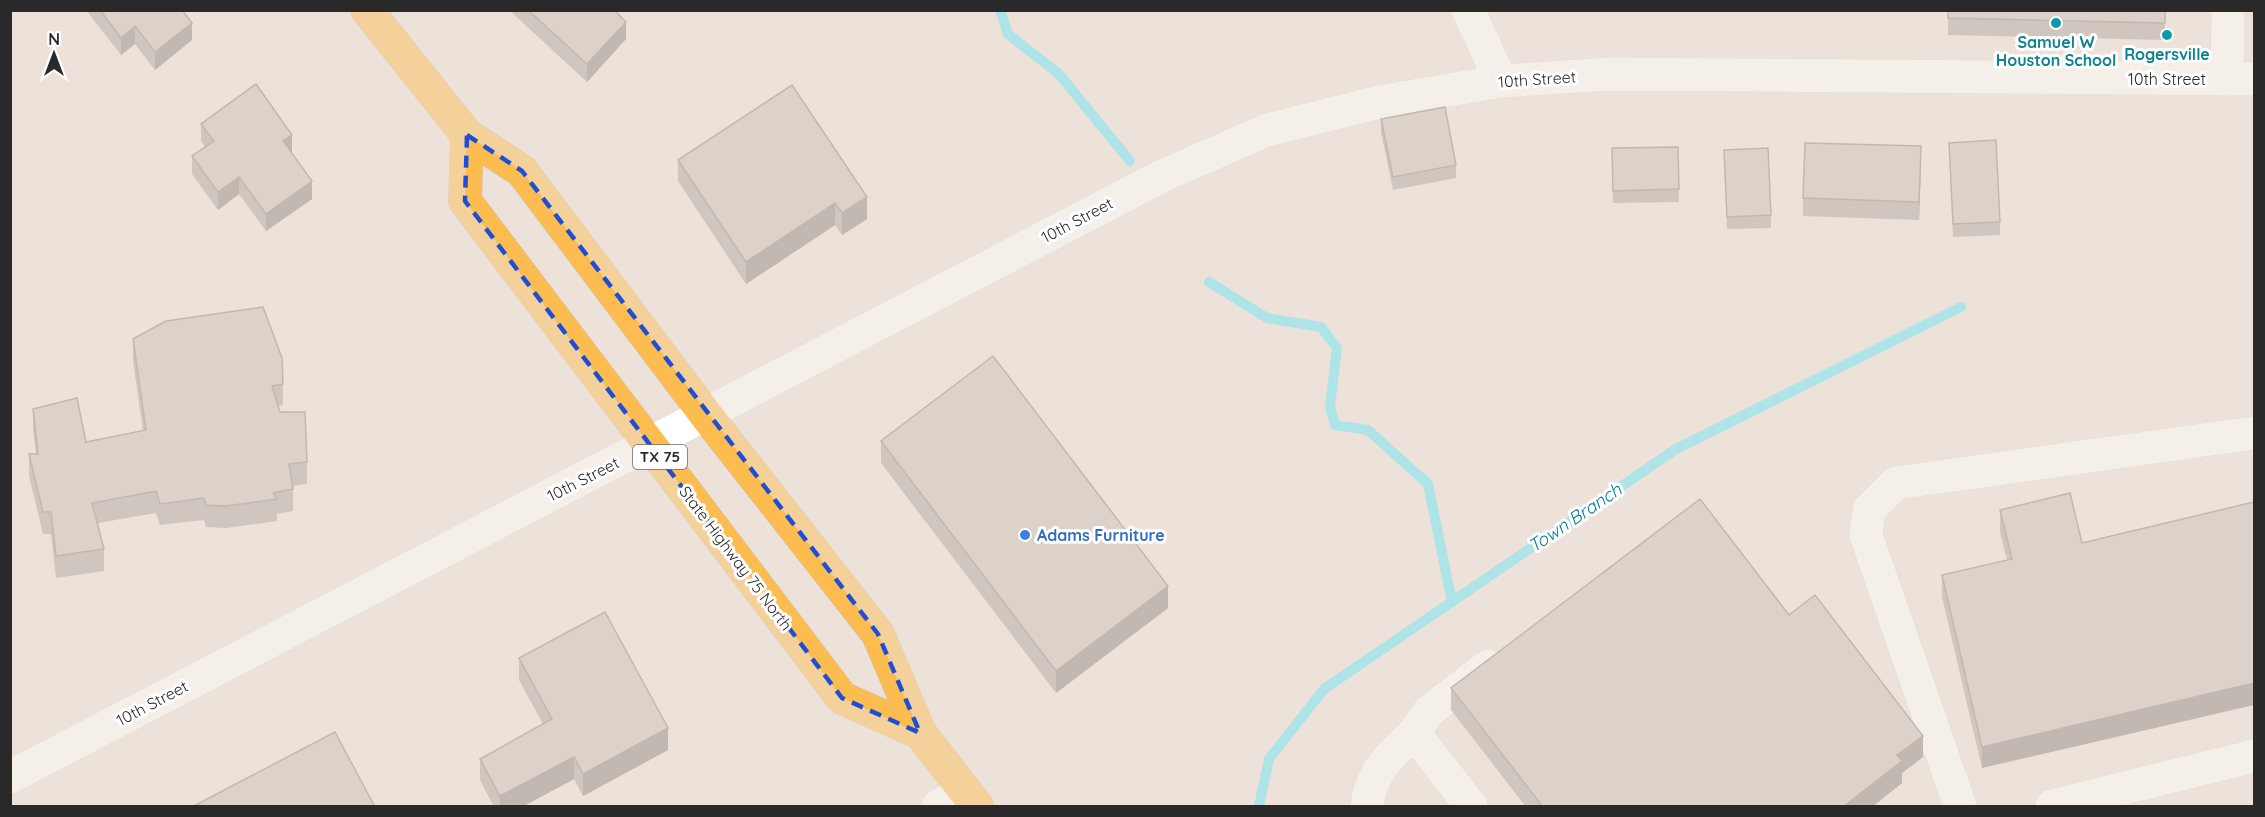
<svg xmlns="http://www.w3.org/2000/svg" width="2265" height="817" viewBox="0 0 2265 817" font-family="Quicksand,sans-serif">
<rect width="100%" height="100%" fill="#ede2d9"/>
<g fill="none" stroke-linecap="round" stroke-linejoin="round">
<g stroke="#63e5f9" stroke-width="10">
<polyline points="1000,10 1008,34 1059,74 1130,161"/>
<polyline points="1209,282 1267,318 1321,327 1337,348 1330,407 1335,425 1368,430 1428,484 1452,602"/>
<polyline points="1259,806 1269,759 1324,689 1676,449 1961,307"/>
</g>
<g stroke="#cfd6e4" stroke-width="34">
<g id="minor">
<polyline points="1468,10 1501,81"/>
<polyline points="2227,79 2228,10"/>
<polyline points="1414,733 1429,711 1488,666"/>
<polyline points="10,777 1162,176 1267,130 1379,102 1501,81 1611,74 2254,79"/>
<polyline points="938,806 964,791"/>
<path d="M1367,806C1371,771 1390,756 1414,733L1471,806"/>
<polyline points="1960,806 1866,535 1869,510 1896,483 2254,433"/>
<polyline points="2052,806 2254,756"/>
</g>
</g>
<g stroke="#c3c3c3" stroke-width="34">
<g id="major">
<polyline points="367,10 467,135 522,171 706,415 878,634 920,733 977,806"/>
<polyline points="467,135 465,201 842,698 920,733"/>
</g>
</g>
<use href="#minor" stroke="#fff" stroke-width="33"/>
<use href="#major" stroke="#fcbc4f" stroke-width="33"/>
</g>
<g fill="#aca49f">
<polygon points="86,10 182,10 192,40 155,70 135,44 121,55"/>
<polygon points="509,10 614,10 626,39 587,82"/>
<polygon points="1948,10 2165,10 2165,40 1948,35"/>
<polygon points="1381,119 1456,165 1456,178 1393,190 1381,132"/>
<polygon points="201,124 292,153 291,153 312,199 266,231 239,194 218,210 192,174 192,156 205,147 201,141"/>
<polygon points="1949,143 2000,222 2000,235 1953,237"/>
<polygon points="1678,147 1679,202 1613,203 1612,148"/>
<polygon points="1724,150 1771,215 1771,228 1727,229"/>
<polygon points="678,160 867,197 867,219 842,235 835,225 746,284 678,181"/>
<polygon points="1921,164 1919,220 1803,216 1803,198"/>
<polygon points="133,339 283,384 283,405 278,406 280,412 307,462 307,484 293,486 293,511 277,514 277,521 226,528 206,527 204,520 160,525 156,513 98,523 104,549 104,571 56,578 51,534 43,534 29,476 29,454 36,454 33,430 33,409 86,442 143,431 133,361"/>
<polygon points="881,441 1168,608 1056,693 881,463"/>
<polygon points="2000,510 2082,543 1982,768 1942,597 1942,575 2007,560 2000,532"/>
<polygon points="1789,615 1923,757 1902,773 1902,783 1872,807 1526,807 1451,710 1451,688"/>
<polygon points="519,658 668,750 583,796 574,779 522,807 494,807 480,780 480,759 543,724 519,680"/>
</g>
<g fill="#8c8682">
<polygon points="626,22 626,39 587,82 587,64"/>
<polygon points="192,23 192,40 155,70 155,52"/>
<polygon points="135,26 135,44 121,55 121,38"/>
<polygon points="292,135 292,153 283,159 283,141"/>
<polygon points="1921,146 1921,164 1919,220 1919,202"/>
<polygon points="239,177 239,194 218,210 218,192"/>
<polygon points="312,181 312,199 266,231 266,214"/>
<polygon points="867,197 867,219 842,235 842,213"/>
<polygon points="835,203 835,225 746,284 746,262"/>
<polygon points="1168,586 1168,608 1056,693 1056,671"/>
<polygon points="2254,683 2254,705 1982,768 1982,747"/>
<polygon points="668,728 668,750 583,796 583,774"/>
<polygon points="1923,736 1923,757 1902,773 1902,783 1872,807 1843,807 1897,755"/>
<polygon points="574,757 574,779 522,807 500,807 500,796"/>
</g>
<g fill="#c8bfb9" stroke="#8c8682" stroke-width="1.5">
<polygon points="100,10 182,10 192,23 155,52 135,26 121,38"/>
<polygon points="528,10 614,10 626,22 587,64"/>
<polygon points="1948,10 2165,10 2165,23 1948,18"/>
<polygon points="256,84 292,135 283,141 312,181 266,214 239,177 218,192 192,156 214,141 201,124"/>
<polygon points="792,85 867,197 842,213 835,203 746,262 678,160"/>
<polygon points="1445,107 1456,165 1393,177 1381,119"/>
<polygon points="1996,140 2000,222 1953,224 1949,143"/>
<polygon points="1805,143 1921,146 1919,202 1803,198"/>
<polygon points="1678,147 1679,189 1613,191 1612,148"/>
<polygon points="1768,148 1771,215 1727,217 1724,150"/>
<polygon points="263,307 282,358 283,384 272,386 280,412 305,412 307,462 289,464 293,489 273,493 277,499 226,506 206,505 204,498 160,504 156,491 92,503 104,549 56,556 51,512 43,512 29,454 38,454 33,409 77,398 86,442 146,430 133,339 166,321"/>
<polygon points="993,356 1168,586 1056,671 881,441"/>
<polygon points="2070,493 2082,543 2254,502 2254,683 1982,747 1942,575 2012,559 2000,510"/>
<polygon points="1700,499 1789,615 1815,595 1923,736 1897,755 1902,761 1843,807 1543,807 1451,688"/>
<polygon points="605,612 668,728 583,774 574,757 500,796 480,759 552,719 519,658"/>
<polygon points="335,732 375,807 192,807"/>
</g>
<path d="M0 0H2265V817H0ZM467,135L522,171L878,634L920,733L842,698L465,201Z" fill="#ede2d9" fill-opacity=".55" fill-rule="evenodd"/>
<path fill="none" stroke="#1d4ed8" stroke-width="4.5" stroke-dasharray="12 8" stroke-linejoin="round" d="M467,135L522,171L878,634L920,733L842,698L465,201Z"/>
<g fill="#0f9aa8" stroke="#fff" stroke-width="2">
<circle cx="2056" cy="23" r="6"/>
<circle cx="2167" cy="35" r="6"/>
</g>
<circle fill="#3f7fe0" stroke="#fff" stroke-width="2" cx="1025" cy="535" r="6"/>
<g text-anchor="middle" stroke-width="6" stroke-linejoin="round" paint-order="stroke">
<rect fill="#fff" stroke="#696969" stroke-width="1.5" x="633" y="445" width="54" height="24" rx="4.5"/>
<g font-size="15" font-weight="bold" fill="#292929">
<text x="660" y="462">TX 75</text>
</g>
<g font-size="16" font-weight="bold" fill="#0d838f" stroke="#fff">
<text x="2056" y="48">Samuel W<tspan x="2056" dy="18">Houston School</tspan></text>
<text x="2167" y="60">Rogersville</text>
</g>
<g font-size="16" fill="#292929" stroke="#fff">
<text transform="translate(1537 79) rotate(-4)" y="6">10th Street</text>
<text x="2167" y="85">10th Street</text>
<text transform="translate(1077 220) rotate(-28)" y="6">10th Street</text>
<text transform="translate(583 479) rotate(-27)" y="6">10th Street</text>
<text transform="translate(736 558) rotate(53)" y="6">State Highway 75 North</text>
<text transform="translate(152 703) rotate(-28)" y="6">10th Street</text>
</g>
<g font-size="16" font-weight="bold" fill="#366cbe" stroke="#fff" text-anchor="start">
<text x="1037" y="541">Adams Furniture</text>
</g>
<g font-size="18" font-style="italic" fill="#037d9d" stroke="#fff">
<text transform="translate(1575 518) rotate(-34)" y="6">Town Branch</text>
</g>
</g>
<rect width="2265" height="817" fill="none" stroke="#292929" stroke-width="24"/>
<g transform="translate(54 54)" stroke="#ffffff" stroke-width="4.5" paint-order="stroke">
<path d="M0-4.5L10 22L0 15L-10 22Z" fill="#292929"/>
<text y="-9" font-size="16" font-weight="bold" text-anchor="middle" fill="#292929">N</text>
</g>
</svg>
